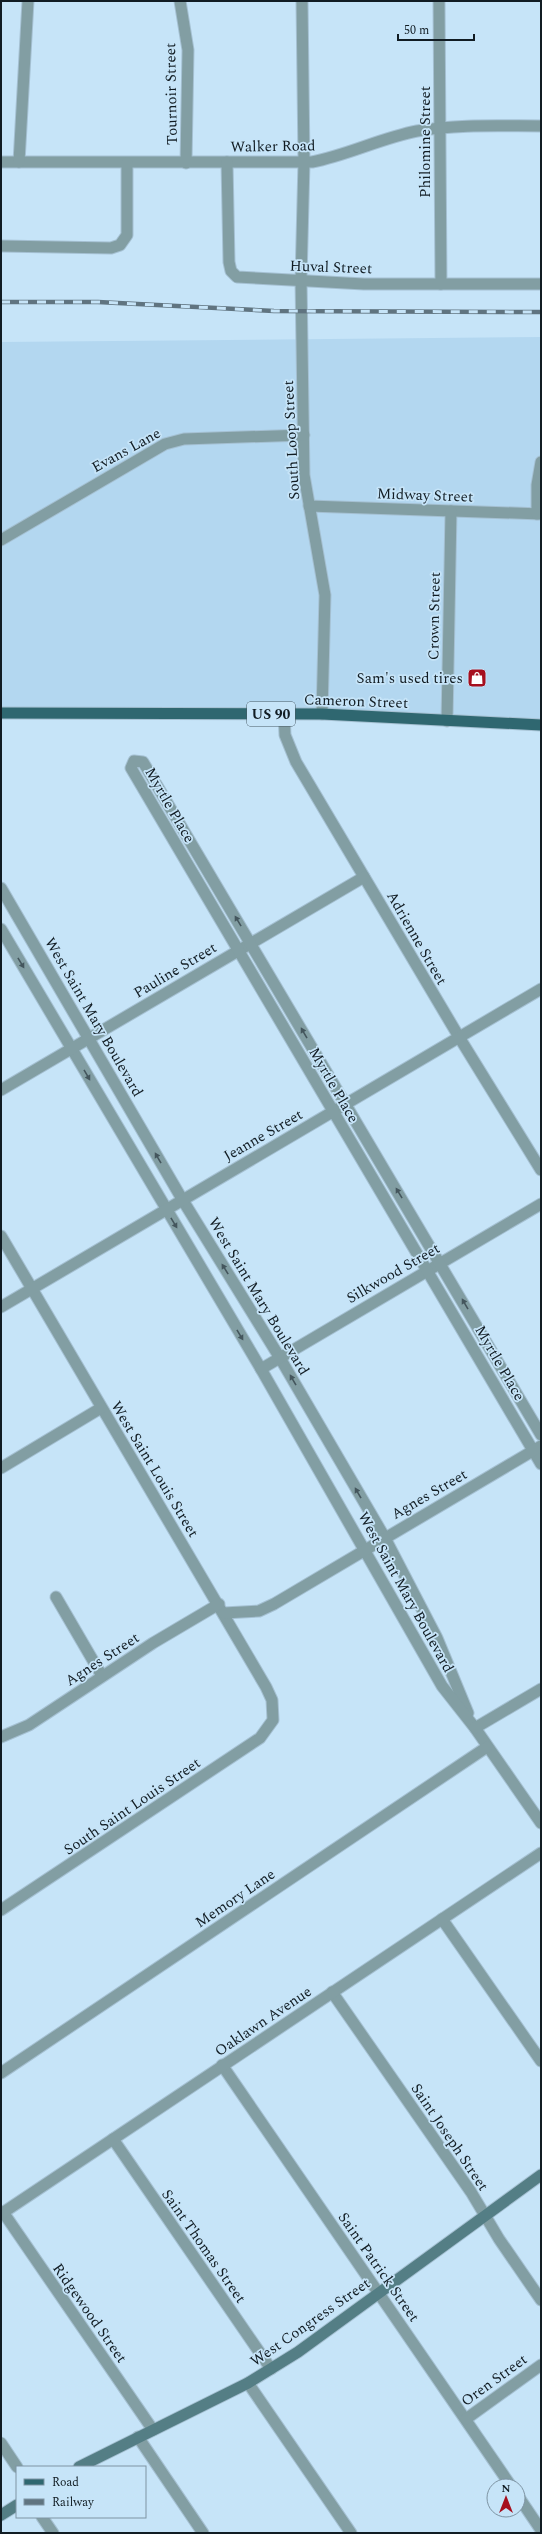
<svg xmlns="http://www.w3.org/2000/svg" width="542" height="2534" viewBox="0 0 542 2534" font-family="Spectral,serif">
<rect width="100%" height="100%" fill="#c6e4f8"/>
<polygon fill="#b3d7f0" points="541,337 541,721 1,713 1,342"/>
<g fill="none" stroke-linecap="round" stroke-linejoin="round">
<g stroke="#a5c0d2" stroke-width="13">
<g id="minor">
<polyline points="180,1 188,50 186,163"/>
<polyline points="302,1 304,162 301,280 304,475 325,595 322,714"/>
<polyline points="439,1 441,284"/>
<path d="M1,162H312C348,155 381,138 417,131C457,124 500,126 541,126"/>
<polyline points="19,162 28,1"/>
<polyline points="227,162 229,262 231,271 237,277 364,284 541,284"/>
<polyline points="1,246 111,248 120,245 127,235 127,163"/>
<polyline points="309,506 541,514"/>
<polyline points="537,514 537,485 541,462"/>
<polyline points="1,540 165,444 184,439 304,435"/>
<polyline points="284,714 285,735 296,762 459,1037 541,1170"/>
<polyline points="447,721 451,511"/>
<polyline points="1,888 182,1199 280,1358 385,1538 437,1638 468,1713"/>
<polyline points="1,929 261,1369 442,1686 475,1728 541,1823"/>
<polyline points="1,1090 364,877"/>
<polyline points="1,1236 266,1687 272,1700 273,1720 260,1738 1,1910"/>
<polyline points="1,1307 541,989"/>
<polyline points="261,1369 541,1204"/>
<polyline points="541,1435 143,762 134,761 131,768 541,1464"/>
<polyline points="1,1468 101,1408"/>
<polyline points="56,1597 102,1676"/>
<polyline points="224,1613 259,1611 274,1604 541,1446"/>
<polyline points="475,1728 541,1689"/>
<polyline points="1,1737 29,1725 153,1643 219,1604"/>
<polyline points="442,1919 541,2061"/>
<polyline points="332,1992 471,2192 499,2239 541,2300"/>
<polyline points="222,2065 511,2486"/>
<polyline points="1,2073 487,1747"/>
<polyline points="113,2139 271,2369"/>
<polyline points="3,2212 153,2430"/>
<polyline points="1,2214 541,1853"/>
<polyline points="248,2383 351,2533"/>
<polyline points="466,2419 541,2365"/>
<polyline points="138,2437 203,2533"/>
<polyline points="1,2443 17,2467"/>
<polyline points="518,2496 541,2530"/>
<polyline points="42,2517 53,2533"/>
</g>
</g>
<g stroke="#a5c0d2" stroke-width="13">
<g id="secondary">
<polyline points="79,2467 248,2383 298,2352 541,2175"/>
<polyline points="1,2515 17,2505"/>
</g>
</g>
<g stroke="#a5c0d2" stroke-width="13">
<polyline id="primary" points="1,713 322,714 541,725"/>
</g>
<use href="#minor" stroke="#829ea3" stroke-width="11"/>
<use href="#secondary" stroke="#547e85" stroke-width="11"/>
<use href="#primary" stroke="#2f6770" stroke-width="11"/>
<g stroke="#607480" stroke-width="4.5">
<polyline id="rail" points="1,302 98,302 274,311 541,312"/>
</g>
<use href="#rail" stroke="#c6e4f8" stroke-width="3" stroke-dasharray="9" stroke-linecap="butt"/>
</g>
<defs><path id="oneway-solid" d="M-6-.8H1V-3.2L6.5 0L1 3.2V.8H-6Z"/></defs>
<g fill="#44565d">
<use href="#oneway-solid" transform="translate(238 921) rotate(-121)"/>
<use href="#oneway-solid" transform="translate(21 963) rotate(59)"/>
<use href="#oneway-solid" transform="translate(304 1033) rotate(-120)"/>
<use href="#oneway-solid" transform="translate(87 1075) rotate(60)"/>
<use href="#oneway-solid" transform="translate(158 1158) rotate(-120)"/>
<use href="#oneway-solid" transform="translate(399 1193) rotate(-121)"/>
<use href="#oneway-solid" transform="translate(174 1223) rotate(59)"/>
<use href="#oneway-solid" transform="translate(225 1269) rotate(-122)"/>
<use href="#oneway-solid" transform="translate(465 1304) rotate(-120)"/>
<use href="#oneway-solid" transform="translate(240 1335) rotate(59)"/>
<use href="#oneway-solid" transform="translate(293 1380) rotate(-120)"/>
<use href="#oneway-solid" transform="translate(358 1493) rotate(-120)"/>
</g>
<defs>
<g id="shop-square" transform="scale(1)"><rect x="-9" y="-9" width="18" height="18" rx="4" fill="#a60f1e" stroke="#c6e4f8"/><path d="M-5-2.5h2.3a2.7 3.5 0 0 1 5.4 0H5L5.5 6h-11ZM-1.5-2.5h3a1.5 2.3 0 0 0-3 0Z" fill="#fff"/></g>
</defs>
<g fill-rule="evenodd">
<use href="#shop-square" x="477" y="678"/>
</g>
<g text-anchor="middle" stroke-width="3.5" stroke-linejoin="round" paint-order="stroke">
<rect fill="#c6e4f8" stroke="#475863" stroke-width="1" x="247" y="702" width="48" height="24" rx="3"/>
<g font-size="14" font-weight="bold" fill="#111c23">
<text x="271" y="719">US 90</text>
</g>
<g font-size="15" fill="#111c23" stroke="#c6e4f8">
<text transform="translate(171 94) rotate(-91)" y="5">Tournoir Street</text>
<text transform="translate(425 142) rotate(-90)" y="5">Philomine Street</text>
<text transform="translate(273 146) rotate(-1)" y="5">Walker Road</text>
<text transform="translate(331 267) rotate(2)" y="5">Huval Street</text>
<text transform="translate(291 440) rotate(-93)" y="5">South Loop Street</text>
<text transform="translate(126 450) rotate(-29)" y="5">Evans Lane</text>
<text transform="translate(425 495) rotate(2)" y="5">Midway Street</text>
<text transform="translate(434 616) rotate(-89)" y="5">Crown Street</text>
<text transform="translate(356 701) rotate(2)" y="5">Cameron Street</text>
<text transform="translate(170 805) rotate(60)" y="5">Myrtle Place</text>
<text transform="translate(417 938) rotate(60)" y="5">Adrienne Street</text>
<text transform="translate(175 970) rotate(-31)" y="5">Pauline Street</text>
<text transform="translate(94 1017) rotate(60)" y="5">West Saint Mary Boulevard</text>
<text transform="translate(334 1085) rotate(60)" y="5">Myrtle Place</text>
<text transform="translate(263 1135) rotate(-30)" y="5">Jeanne Street</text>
<text transform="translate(393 1273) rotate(-30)" y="5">Silkwood Street</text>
<text transform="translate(259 1296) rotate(59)" y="5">West Saint Mary Boulevard</text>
<text transform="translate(500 1363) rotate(60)" y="5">Myrtle Place</text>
<text transform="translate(155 1469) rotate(59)" y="5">West Saint Louis Street</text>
<text transform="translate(429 1494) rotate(-30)" y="5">Agnes Street</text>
<text transform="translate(406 1592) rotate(61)" y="5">West Saint Mary Boulevard</text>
<text transform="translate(102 1659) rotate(-33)" y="5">Agnes Street</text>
<text transform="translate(132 1806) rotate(-34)" y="5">South Saint Louis Street</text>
<text transform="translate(235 1898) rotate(-34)" y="5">Memory Lane</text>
<text transform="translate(263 2021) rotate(-34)" y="5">Oaklawn Avenue</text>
<text transform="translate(450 2137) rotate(56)" y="5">Saint Joseph Street</text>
<text transform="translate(204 2246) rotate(55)" y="5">Saint Thomas Street</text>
<text transform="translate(379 2267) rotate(55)" y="5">Saint Patrick Street</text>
<text transform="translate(90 2313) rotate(55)" y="5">Ridgewood Street</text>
<text transform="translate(310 2322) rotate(-35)" y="5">West Congress Street</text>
<text transform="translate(494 2380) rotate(-36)" y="5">Oren Street</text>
</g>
<g font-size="15" fill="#111c23" stroke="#c6e4f8" text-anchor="end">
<text x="463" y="683">Sam's used tires</text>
</g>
</g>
<rect width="542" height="2534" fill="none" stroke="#111c23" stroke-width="4"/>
<rect x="16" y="2466" width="130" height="52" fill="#c6e4f8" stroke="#7e94a3"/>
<rect x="24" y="2479" width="20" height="6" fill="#2f6770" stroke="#7e94a3"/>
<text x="52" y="2486" font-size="12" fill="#111c23">Road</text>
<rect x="24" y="2499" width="20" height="6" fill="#607480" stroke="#7e94a3"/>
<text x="52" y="2506" font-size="12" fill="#111c23">Railway</text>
<g transform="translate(506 2498)"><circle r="19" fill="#c6e4f8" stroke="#7e94a3"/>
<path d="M0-3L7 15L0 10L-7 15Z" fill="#a60f1e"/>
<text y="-6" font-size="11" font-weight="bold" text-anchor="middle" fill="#111c23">N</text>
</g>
<path d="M398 34v6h76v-6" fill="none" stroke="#111c23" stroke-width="2"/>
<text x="404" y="34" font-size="12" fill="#111c23" stroke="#c6e4f8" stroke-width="3" paint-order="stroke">50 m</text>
</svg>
